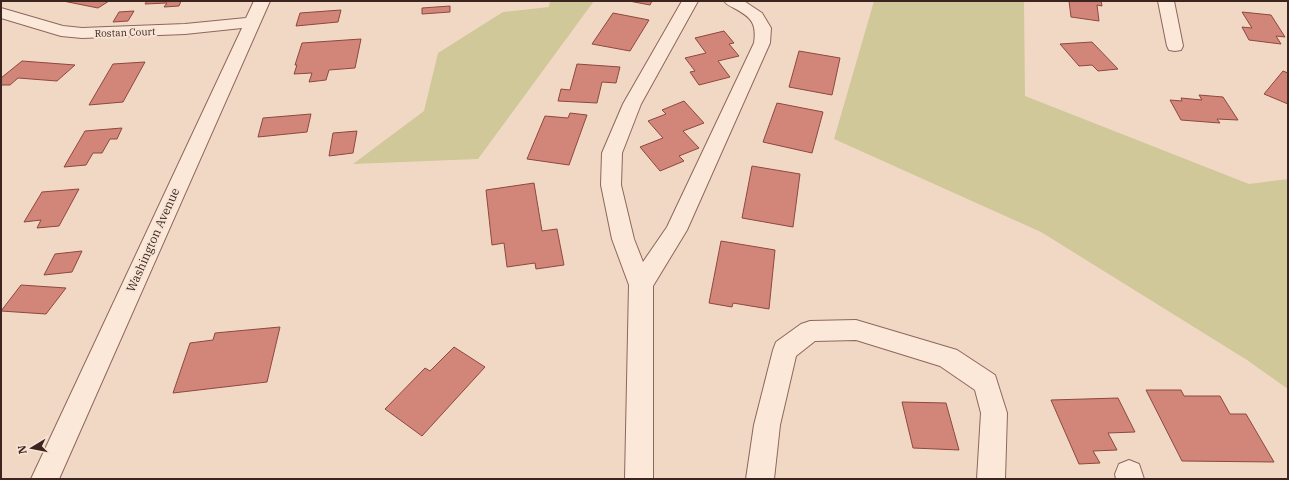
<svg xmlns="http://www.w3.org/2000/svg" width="1289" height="480" viewBox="0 0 1289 480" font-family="'IBM Plex Serif',serif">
<rect width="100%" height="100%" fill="#f1d8c5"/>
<g fill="#d0c898">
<polygon points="550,1 594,1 478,159 353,164 424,111 438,53 503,12 549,7"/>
<polygon points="874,1 1024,1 1025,96 1249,184 1288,179 1288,389 1247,360 1041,232 834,139"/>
</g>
<g fill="#d18679" stroke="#8e483e">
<polygon points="63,1 109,1 98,8"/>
<polygon points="147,1 181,1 179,6 164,7 167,3 145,4"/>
<polygon points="629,1 652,1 650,5"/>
<polygon points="1069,1 1101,1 1102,6 1097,5 1099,21 1071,17"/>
<polygon points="450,6 450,12 422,14 422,8"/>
<polygon points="341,10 338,22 296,26 300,13"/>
<polygon points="134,11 128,21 113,22 119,12"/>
<polygon points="1242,12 1271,15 1285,37 1276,36 1281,44 1249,40 1242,27 1252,28"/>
<polygon points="613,13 649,20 630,51 592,44"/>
<polygon points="724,31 734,43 729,44 739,56 718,61 730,77 699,85 690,72 695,71 685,58 706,53 695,38"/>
<polygon points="361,39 355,68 329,70 326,80 309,82 312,73 294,74 297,65 295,65 302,43"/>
<polygon points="1092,42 1118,69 1098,71 1092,65 1079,66 1060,44"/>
<polygon points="799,51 840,58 832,95 789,87"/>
<polygon points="22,61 75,65 57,81 18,78 10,85 1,85 1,78"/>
<polygon points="145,62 123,102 89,105 113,64"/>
<polygon points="577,64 620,67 616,83 602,82 597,103 558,101 561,89 570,90"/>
<polygon points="1283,71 1288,73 1288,104 1264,94"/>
<polygon points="1199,95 1223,97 1238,120 1217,119 1220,123 1181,120 1170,100 1182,101 1181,98 1202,100"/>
<polygon points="684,101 704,123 683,131 699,148 679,156 684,161 660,171 640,147 663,138 648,121 666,114 662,110"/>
<polygon points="777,103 823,112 812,153 763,142"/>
<polygon points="570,113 587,115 569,165 527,159 545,116 568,118"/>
<polygon points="311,114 307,132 258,137 263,118"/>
<polygon points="122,128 117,139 110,139 102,153 93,153 86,165 64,167 85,131"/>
<polygon points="357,131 353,153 329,156 333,133"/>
<polygon points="752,166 800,174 793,227 742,218"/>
<polygon points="534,183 542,231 557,229 564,265 536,269 535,263 507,267 504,243 492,245 486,190"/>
<polygon points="79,189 59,226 37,228 41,220 24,222 42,192"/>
<polygon points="721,241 775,250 769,309 733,303 732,307 709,303"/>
<polygon points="82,251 72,272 44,275 55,254"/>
<polygon points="21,285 66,288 46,314 1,311"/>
<polygon points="280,327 267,382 173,393 190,343 213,340 215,333"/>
<polygon points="454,347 485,367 422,436 385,409 425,368 430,371"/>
<polygon points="1146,390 1181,390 1184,396 1220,396 1230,414 1246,414 1274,462 1182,461"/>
<polygon points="1118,398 1135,432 1108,433 1117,450 1093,451 1100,463 1079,464 1051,400"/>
<polygon points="902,402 946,403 959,450 913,448"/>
</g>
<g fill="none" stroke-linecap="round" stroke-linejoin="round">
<g stroke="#8d675a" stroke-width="2">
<g id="minor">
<polygon points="254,1 270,1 59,479 31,479 242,28 185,34 82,38 61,36 1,18 1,8 63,26 82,28 185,24 246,18"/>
<path d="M682,1H698L641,104L622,153L621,185L634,239L643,262L667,227L754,43C757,23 751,17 734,8C730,6 727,5 724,1H744L762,13L771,28L770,43L687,230L653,286V479H625L629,285L612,239L601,185L602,153L623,104Z"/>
<polygon points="1158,1 1174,1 1183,46 1181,50 1175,51 1169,50 1167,46"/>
<polygon points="856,320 957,350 995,375 1007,413 1005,479 977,479 981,413 975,390 940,366 856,340 815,341 796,356 780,425 774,479 746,479 754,425 773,350 776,342 801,324 810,321"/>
<polygon points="1129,460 1139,464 1144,479 1116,479 1115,474 1119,464"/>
</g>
</g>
<use href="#minor" fill="#fbe8d9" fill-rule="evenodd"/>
</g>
<g text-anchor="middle" stroke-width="4" stroke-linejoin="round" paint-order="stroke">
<g font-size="10" fill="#3c251e" stroke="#f8e4d5">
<text transform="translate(125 32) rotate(-2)" y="4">Rostan Court</text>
</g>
<g font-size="12" fill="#3c251e" stroke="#f8e4d5">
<text transform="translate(153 240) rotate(-66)" y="4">Washington Avenue</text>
</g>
</g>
<rect width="1289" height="480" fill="none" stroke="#3c251e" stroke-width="4"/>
<g transform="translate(32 448) rotate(260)" stroke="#f8e4d5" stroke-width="3" paint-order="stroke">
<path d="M0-3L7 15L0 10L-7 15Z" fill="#3c251e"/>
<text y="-6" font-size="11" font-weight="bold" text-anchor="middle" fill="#3c251e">N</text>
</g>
</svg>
